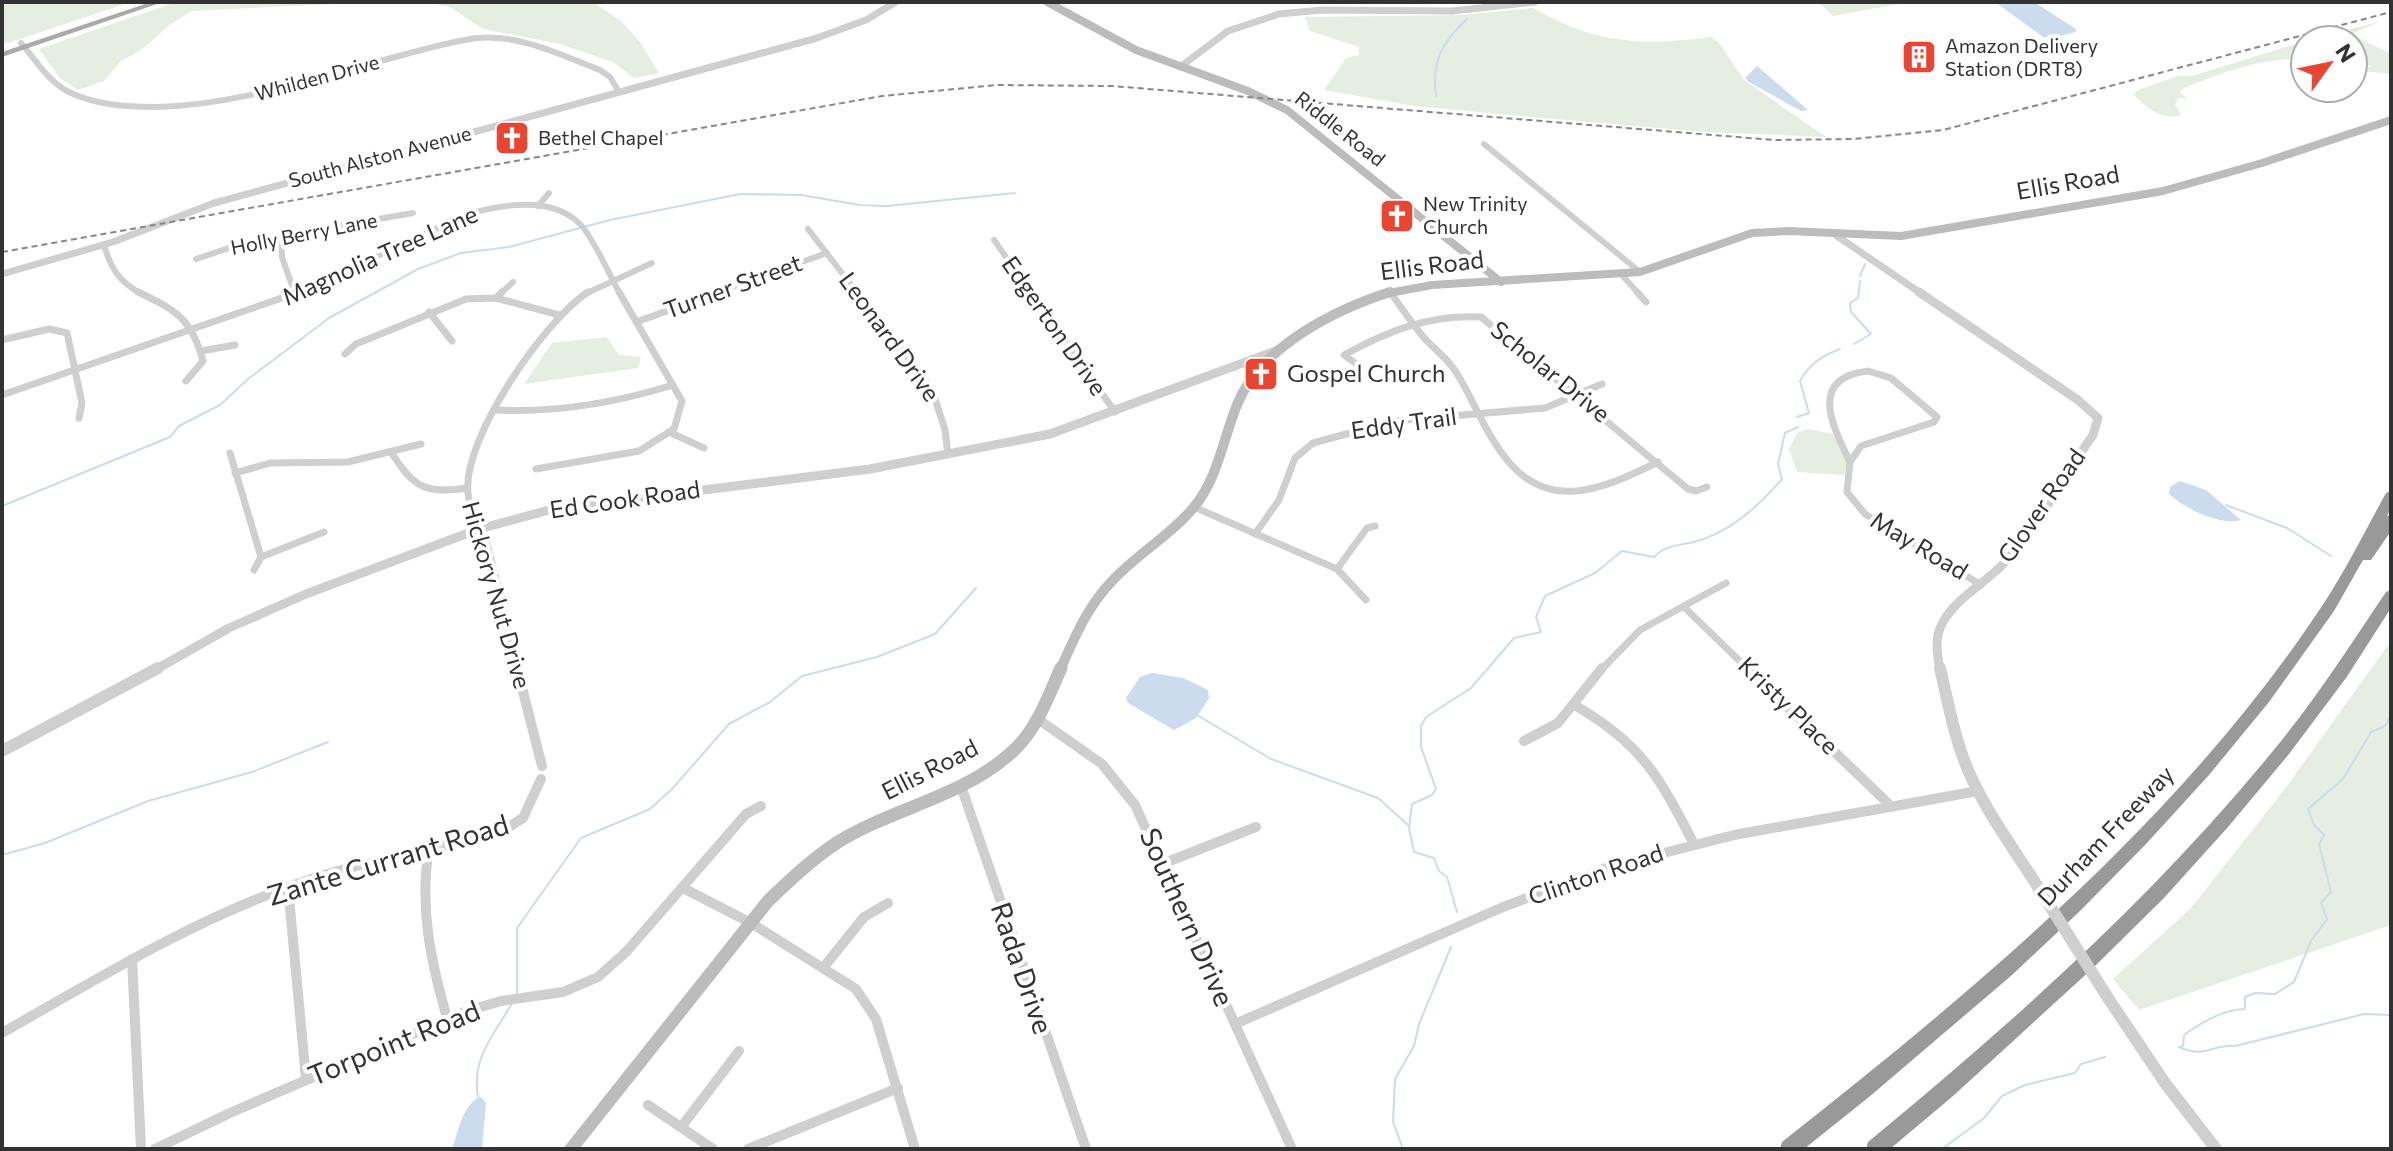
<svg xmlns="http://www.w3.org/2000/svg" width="2393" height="1151" viewBox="0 0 2393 1151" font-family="Commissioner,sans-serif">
<rect width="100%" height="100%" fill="#fff"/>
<g fill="#e5eee0">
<polygon points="2,2 131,2 2,45"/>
<polygon points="176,2 371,2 192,11 171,24 141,50 121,61 104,81 78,90 60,78 39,49"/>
<polygon points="425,2 593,2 621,21 640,42 659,73 634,78 613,62 560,44 483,29 450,7"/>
<polygon points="1818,2 1910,2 1833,16"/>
<path d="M1533,8C1595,44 1641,46 1711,37L1719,43L1744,80L1826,137L1705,132L1531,117L1414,106L1324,90L1346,58L1359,55V47L1310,31L1305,17L1461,15Z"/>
<polygon points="2381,21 2351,34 2391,54 2391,74 2353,70 2374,66 2353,63 2353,40 2310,40"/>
<path d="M2305,41V60C2269,55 2215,75 2182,89L2180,92L2188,99L2179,98L2175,104L2181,115C2163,121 2146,108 2134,95L2138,90L2178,76H2192Z"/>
<polygon points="607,337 619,355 641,357 638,368 524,384 552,343"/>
<polygon points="1808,429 1833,434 1847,464 1844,475 1797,472 1789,449 1797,433"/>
<polygon points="2391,641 2391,925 2139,1010 2113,979 2191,908 2284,790"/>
</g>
<g fill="#ccdbee">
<polygon points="1995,2 2034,2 2076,29 2076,32 2051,38 2043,37"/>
<polygon points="1757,66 1808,110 1801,111 1749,82 1745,78"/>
<path d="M2180,481L2206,490L2241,520C2220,526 2184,508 2169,494L2170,487Z"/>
<polygon points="1152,673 1183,678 1208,690 1209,698 1196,718 1174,730 1128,703 1126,698 1140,677"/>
<path d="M481,1097L486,1103L482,1149H452C458,1133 463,1102 481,1097Z"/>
</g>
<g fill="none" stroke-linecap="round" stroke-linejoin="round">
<g stroke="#ccdbee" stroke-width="2">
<path d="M1436,96C1431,62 1442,42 1467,19"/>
<polyline points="1860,276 1865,264"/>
<polyline points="1854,344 1871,334 1851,312 1850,303 1858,298 1860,281"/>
<path d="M1797,417L1809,413L1800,381C1809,364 1822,356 1840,349"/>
<polyline points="2226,505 2287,528 2331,556"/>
<polyline points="2,506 170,437 179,426 220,405 248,379 329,318 418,269 461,253 509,247 610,220 740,194 801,195 860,205 887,206 1015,193"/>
<polyline points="1197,715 1271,759 1378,798 1408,825"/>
<path d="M2391,716L2385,726L2371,732L2343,779L2308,809L2314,825L2324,835L2319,844L2331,892L2321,903L2327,919L2311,941L2294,982L2275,994L2255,993L2245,997V1009C2224,1009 2202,1022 2184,1035L2183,1046L2179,1047C2205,1059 2212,1044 2235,1046L2364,1014L2391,1015"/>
<polyline points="2,855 45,843 148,801 252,772 328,742"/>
<path d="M1457,912L1447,877L1439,871L1434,858L1414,852L1409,828L1412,804L1432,795L1436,789L1421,747V726L1426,717L1471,688L1514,638L1541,632L1536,617L1545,596L1595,573L1622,551L1654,557C1668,543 1682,546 1701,540C1734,529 1760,505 1782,479L1778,464L1785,433L1798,427"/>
<polyline points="517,994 517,928 581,838 650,809 672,789 729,724 770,702 802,676 877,657 935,634 976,588"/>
<path d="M478,1097C471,1058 494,1035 512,1003"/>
<polyline points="1403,1149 1393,1122 1395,1079 1414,1046 1419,1024 1451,947"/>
<polyline points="1942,1149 1984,1118 2002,1096 2025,1085 2075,1073 2081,1064 2105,1057"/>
</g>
<g stroke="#cfcfcf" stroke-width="6">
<path d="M21,43C35,59 48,81 67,91C94,105 127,107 156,107C236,105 312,79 388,59C418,51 447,42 477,38C520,34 561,55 600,70L610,77L619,92"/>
<polyline points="1484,144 1640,272"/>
<polyline points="538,206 549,193"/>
<polyline points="808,229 858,294"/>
<polyline points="281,236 282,257 295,294"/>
<polyline points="994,240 1032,294"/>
<path d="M104,245C111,269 120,283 142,294"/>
<polyline points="196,259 247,242 413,213"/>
<polyline points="1621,274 1639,294"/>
<path d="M295,294L466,215C499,205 551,195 580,224C593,237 610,276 620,294"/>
<polyline points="500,294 513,282"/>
<polyline points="585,294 652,263"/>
<polyline points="713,294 827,253"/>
</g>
<g stroke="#cfcfcf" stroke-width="7">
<path d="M138,292C176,310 192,319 203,361L186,381"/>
<polyline points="294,292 295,295"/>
<polyline points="857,292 932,389 945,430 948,455"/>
<polyline points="1031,292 1115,412"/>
<path d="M1390,292C1402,308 1413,326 1427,341C1439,353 1451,362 1459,377C1474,402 1484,429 1501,452C1545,515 1601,490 1658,462"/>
<polyline points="1637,292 1646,302"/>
<polyline points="496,298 502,292"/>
<polyline points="429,312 452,341"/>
<polyline points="639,321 719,292"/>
<polyline points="2,340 49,329 67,333 82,403 79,418"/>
<polyline points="201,351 235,345"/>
<polyline points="345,354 356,344 466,299 496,298 559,315"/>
<path d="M1358,365L1344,355C1388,331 1430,314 1481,317L1688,489L1696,491L1707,487"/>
<path d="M1868,371L1891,378L1937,417L1934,422L1861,446L1850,462C1833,427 1807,378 1868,371Z"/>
<polyline points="2,395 299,292"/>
<path d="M496,410C557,413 615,403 673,385"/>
<polyline points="669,432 704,448"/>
<path d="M391,452C413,487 426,495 467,488"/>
<polyline points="230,453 261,557 254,570"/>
<polyline points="1850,462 1847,492 1865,514 1981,585"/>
<polyline points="536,469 639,451 674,429 682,401 619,292"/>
<polyline points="235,473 270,463 348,462 421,444"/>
<polyline points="1194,507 1337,569 1366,600"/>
<polyline points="1255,534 1279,500 1295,458 1313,443 1394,421 1545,408 1602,384"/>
<polyline points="261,557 324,532"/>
<polyline points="1337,569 1367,528 1375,526"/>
<polyline points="1684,607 1749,670"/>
<path d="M518,670C507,626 498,581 485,538C480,522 469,511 468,493C462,439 544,321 588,292"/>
<polyline points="1601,670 1640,630 1726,583"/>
</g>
<g stroke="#cfcfcf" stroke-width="10">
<polyline points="517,668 542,766"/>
<polyline points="1747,668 1892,807"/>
<path d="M1576,706C1642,744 1660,778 1694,844"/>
<polyline points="1038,719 1102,764 1135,805 1292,1149"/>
<polyline points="1524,741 1558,723 1602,668"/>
<polyline points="961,786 1086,1149"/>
<path d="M429,848C419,907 431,962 447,1018"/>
<polyline points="1162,864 1256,827"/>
<polyline points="288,887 306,1079"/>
<polyline points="683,888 751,923 856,989 876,1019 915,1149"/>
<polyline points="132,959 141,1149"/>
<polyline points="823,968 864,917 888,903"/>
<polyline points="1235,1024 1503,907 1609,867 1734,835 1978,791"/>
<path d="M2,1033C97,979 193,920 297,884C365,860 435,850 504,830L523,818L541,779"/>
<polyline points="648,1105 713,1149"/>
<polyline points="682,1126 739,1051"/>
<polyline points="155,1149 232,1112 467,1011 501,1001 563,992 598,977 626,952 746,814 761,806"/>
<polyline points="748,1149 898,1088"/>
</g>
<g stroke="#cfcfcf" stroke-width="7">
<polyline points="1180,67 1228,31 1279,14 1322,10 1452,11 1535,2"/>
<polyline points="1837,236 1922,294"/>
<polyline points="2,274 113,242 214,203 817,38 866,20 896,2"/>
</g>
<g stroke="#cfcfcf" stroke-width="9">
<path d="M1919,292L2078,400L2098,418L2093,435C2063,477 2040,524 2005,562C1986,583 1957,597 1943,622C1934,637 1937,654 1940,670"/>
<polyline points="155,670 229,628 306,594 479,529 553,509 870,469 1050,434 1278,350"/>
</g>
<g stroke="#cfcfcf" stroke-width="12">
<path d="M1940,668C1948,702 1954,737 1968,770C1986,812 2014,849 2038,887"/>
<polyline points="2,751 158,668"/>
<polyline points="2108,998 2165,1083 2216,1149"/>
</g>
<g stroke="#bcbcbc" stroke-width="8">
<polyline points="1047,2 1136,50 1248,91 1287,110 1501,282"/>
<polyline points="1384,294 1432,285 1640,272 1752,233 1789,231 1901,236 2163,191 2262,163 2391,120"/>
</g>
<path stroke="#bcbcbc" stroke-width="10" d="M1060,670C1075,637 1087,607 1112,581C1137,554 1171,535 1194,507C1218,478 1223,439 1237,405C1260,347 1334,310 1390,292"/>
<path stroke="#bcbcbc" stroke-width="13" d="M571,1149L768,901C790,880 812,859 838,842C893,808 963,797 1012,752C1036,731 1048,697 1061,668"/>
<polygon fill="#aaa" fill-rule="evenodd" points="151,2 163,2 2,57 2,52"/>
<g fill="#999" fill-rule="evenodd">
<path d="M2391,491V508L2387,516L2391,515V531L2371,560H2363L2334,611L2269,702L2209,775L2146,844L2080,911L2012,975L1869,1097L1804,1149H1780L1782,1142C1981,985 2183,817 2324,603C2347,568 2366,529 2386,493Z"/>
<path d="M2391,590V608L2346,678L2289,754L2228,827L2163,899L2094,967L1953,1096L1890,1149H1866L1868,1142C2015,1021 2157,894 2277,746C2317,697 2351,644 2386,592Z"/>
</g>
<polyline stroke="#878787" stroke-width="2" stroke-dasharray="6 4" stroke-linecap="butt" points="2,252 882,96 997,85 1112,86 1774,140 1854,139 1943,130 2391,12"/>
<polyline stroke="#cfcfcf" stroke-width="12" points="2038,887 2108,998"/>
</g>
<defs>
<g id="building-square" transform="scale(1.8)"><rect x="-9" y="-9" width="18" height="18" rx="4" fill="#e94533" stroke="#fff"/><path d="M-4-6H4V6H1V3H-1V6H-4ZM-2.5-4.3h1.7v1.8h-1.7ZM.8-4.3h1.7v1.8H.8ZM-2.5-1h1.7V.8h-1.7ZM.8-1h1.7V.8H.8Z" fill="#fff"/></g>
<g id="church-square" transform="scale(1.8)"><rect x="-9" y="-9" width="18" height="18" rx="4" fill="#e94533" stroke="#fff"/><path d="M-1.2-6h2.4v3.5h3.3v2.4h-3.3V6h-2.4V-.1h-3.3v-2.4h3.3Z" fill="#fff"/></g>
</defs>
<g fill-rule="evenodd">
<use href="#building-square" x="1919" y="57"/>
<use href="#church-square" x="512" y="138"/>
<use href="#church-square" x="1397" y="216"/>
<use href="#church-square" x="1261" y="374"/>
</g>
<g text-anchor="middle" stroke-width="8" stroke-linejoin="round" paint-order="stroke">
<g font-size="20" fill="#323232" stroke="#fff" text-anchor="start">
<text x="1945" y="53">Amazon Delivery<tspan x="1945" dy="23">Station (DRT8)</tspan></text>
<text x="538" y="145">Bethel Chapel</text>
<text x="1423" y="211">New Trinity<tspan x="1423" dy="23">Church</tspan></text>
</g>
<g font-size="20" fill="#323232" stroke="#fff">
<text transform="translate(317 78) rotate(-15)" y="7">Whilden Drive</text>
<text transform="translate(1340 129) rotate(38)" y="7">Riddle Road</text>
<text transform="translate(380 157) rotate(-15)" y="7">South Alston Avenue</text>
<text transform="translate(304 234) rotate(-11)" y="7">Holly Berry Lane</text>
</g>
<g font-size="24" fill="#323232" stroke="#fff">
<text transform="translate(2068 183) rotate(-10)" y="8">Ellis Road</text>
<text transform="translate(380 256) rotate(-24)" y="8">Magnolia Tree Lane</text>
<text transform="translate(1432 266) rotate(-7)" y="8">Ellis Road</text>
<text transform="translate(733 287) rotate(-20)" y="8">Turner Street</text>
<text transform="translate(1054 326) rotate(55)" y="8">Edgerton Drive</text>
<text transform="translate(889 337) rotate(54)" y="8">Leonard Drive</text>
<text transform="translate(1550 372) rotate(39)" y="8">Scholar Drive</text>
<text transform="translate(1404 424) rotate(-8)" y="8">Eddy Trail</text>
<text transform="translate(625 500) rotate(-8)" y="8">Ed Cook Road</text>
<text transform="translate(2042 506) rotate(-55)" y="8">Glover Road</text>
<text transform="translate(1919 546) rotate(31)" y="8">May Road</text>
<text transform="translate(496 595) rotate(74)" y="8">Hickory Nut Drive</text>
<text transform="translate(1788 706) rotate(44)" y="8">Kristy Place</text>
<text transform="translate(930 770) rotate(-27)" y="8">Ellis Road</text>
<text transform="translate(2106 836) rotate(-46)" y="8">Durham Freeway</text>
<text transform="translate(1596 875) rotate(-19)" y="8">Clinton Road</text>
</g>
<g font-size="24" fill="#323232" stroke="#fff" text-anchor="start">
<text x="1287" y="382">Gospel Church</text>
</g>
<g font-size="28" fill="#323232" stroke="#fff">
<text transform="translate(388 860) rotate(-17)" y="10">Zante Currant Road</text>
<text transform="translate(1187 917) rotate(66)" y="10">Southern Drive</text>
<text transform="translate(1022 968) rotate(71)" y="10">Rada Drive</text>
<text transform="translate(394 1043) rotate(-22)" y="10">Torpoint Road</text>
</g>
</g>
<rect width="2393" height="1151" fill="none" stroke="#323232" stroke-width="8"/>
<g transform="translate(2329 64) rotate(57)"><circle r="38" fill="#ffffff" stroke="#adadad" stroke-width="2"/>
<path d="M0-6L14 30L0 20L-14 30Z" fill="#e94533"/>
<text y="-12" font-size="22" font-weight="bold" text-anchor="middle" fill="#323232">N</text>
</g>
</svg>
